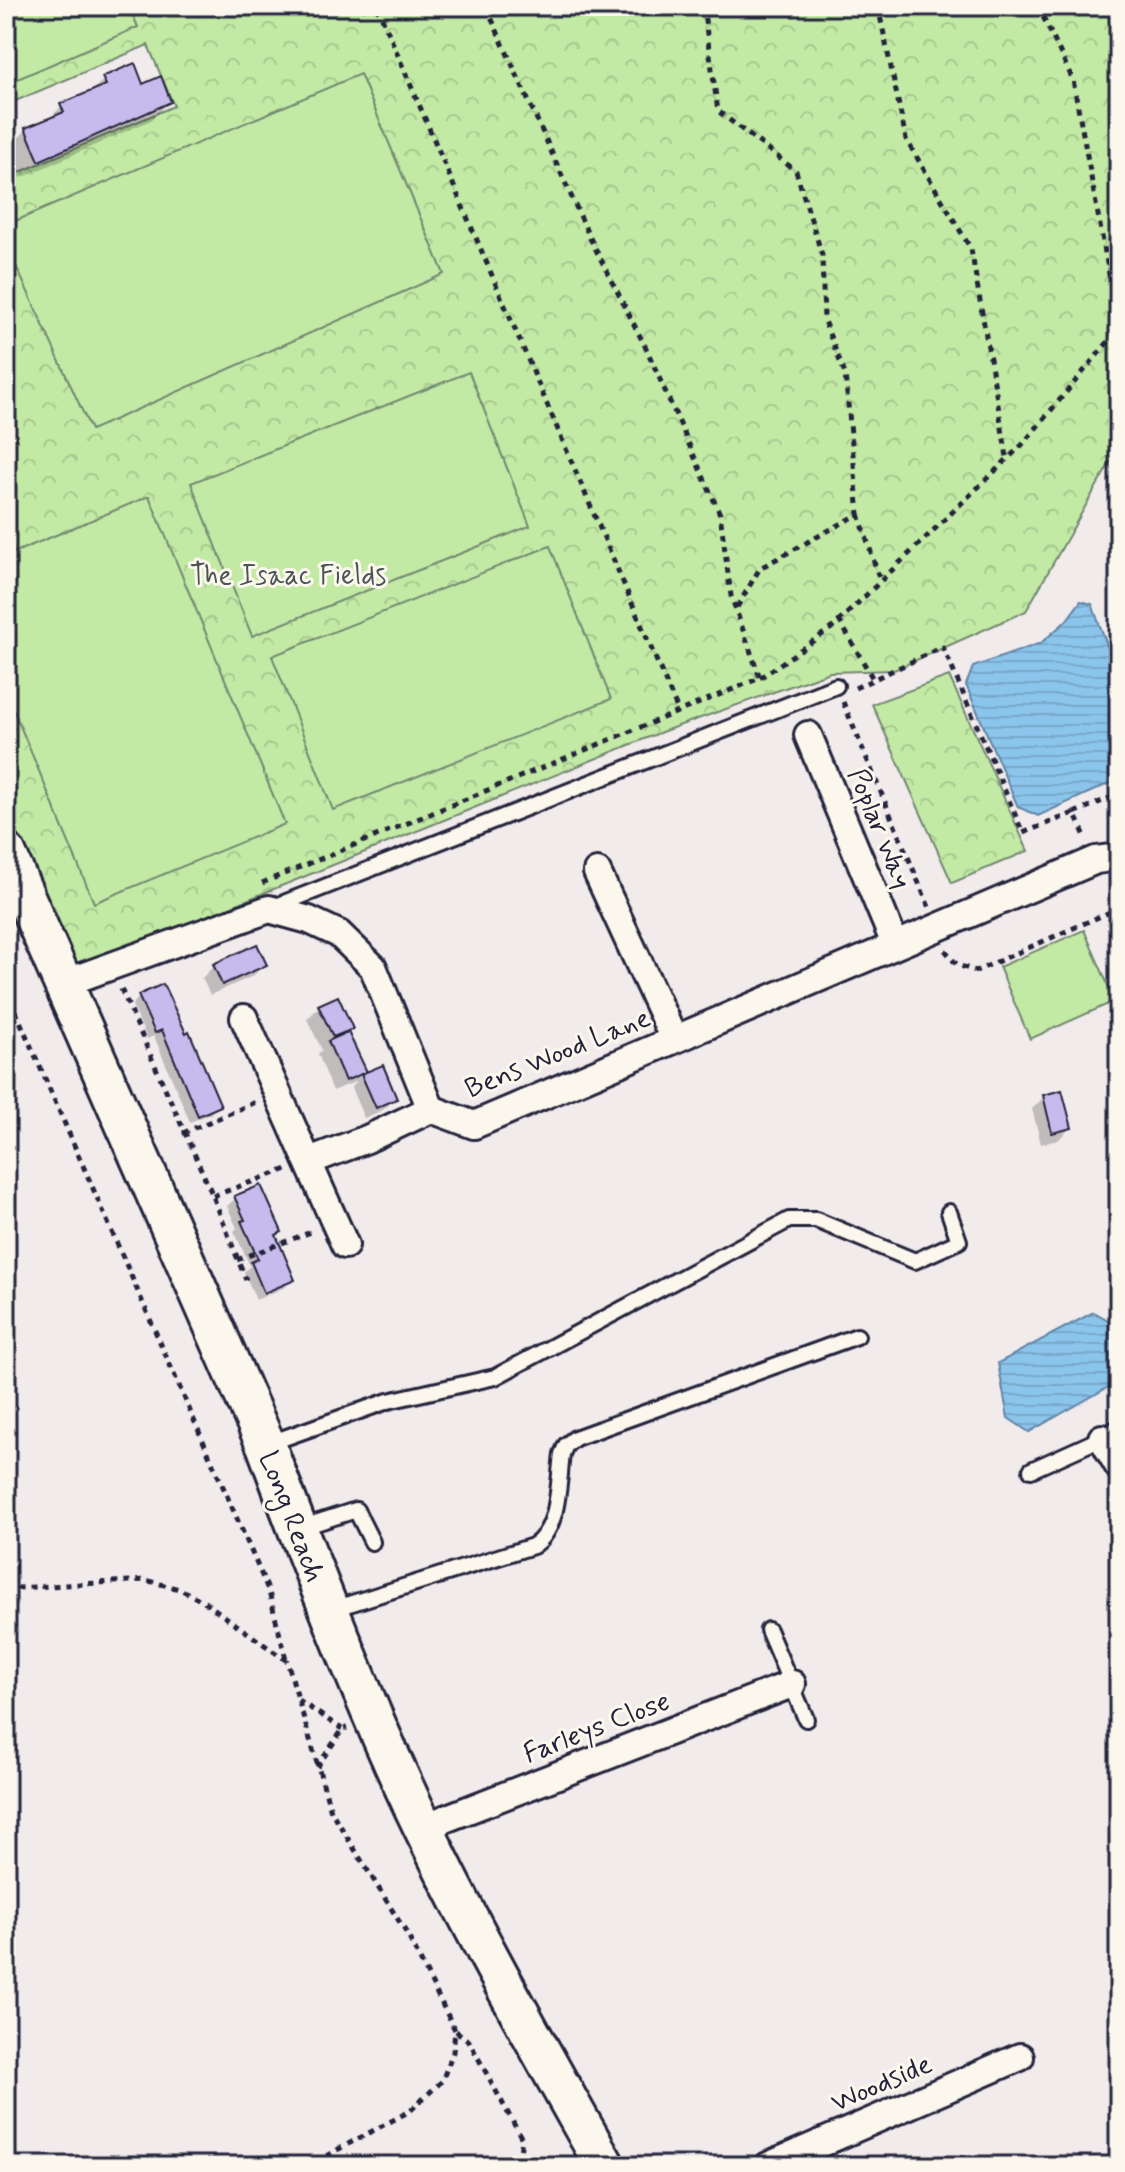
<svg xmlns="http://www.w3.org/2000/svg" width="1125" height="2172" viewBox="0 0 1125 2172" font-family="Mynerve,sans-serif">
<defs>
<pattern id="forest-crowns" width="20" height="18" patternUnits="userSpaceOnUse" patternTransform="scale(2)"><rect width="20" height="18" fill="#c2eaa5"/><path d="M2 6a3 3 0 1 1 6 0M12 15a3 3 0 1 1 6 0" fill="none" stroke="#a6c88f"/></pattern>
<pattern id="water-rules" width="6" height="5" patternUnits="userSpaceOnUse" patternTransform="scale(2)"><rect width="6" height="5" fill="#8bc5eb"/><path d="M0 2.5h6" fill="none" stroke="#78a9ca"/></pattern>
</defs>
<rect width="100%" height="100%" fill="#f1ebec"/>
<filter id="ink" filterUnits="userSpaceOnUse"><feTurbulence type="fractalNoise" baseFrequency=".0125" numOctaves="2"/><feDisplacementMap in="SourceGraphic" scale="16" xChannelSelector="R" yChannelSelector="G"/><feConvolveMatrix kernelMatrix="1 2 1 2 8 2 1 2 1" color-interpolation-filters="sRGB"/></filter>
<g filter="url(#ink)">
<g fill="url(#forest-crowns)" stroke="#728670" stroke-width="2">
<polygon points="6,6 1119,6 1119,447 1026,611 894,670 830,672 664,731 76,969 6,853 6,178 174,106 148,45 6,105"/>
<polygon points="949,676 1028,851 952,883 872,704"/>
</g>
<g fill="#c2eaa5" stroke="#728670" stroke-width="2">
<polygon points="6,6 129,6 138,27 6,84"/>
<polygon points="360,74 444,274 91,430 6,244 6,225"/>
<polygon points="469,372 530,526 252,636 191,483"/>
<polygon points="149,496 285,824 94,903 6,692 6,556"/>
<polygon points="550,546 611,699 333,810 272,656"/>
<polygon points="1084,930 1115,1001 1030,1039 999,967"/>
</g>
<g fill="url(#water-rules)" stroke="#6184a5" stroke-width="2">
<polygon points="1081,601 1092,604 1119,678 1119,779 1038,816 1018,807 966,685 973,667 1041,643 1066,621"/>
<polygon points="1094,1312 1119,1326 1119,1381 1029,1432 1008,1418 998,1363"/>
</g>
<g fill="#0003">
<polygon points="104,79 142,87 169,102 151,120 21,178 9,148 26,130 46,122 62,106 88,95"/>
<polygon points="264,965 253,976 210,995 202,978 214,966"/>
<polygon points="139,997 218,1106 210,1114 190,1122 154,1036 147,1039 132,1005"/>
<polygon points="319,1007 351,1028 347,1033 364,1071 358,1078 382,1068 395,1099 383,1110 364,1118 351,1088 357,1081 333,1091 318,1054 322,1050 307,1019"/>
<polygon points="1044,1097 1070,1128 1058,1140 1041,1144 1032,1109"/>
<polygon points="236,1198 280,1232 275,1237 293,1279 285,1287 256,1300 244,1272 250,1266 234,1231 237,1228 227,1206"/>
</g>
<g fill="#c7bbed" stroke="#22223b" stroke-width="2">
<polygon points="135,63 143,84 161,76 171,102 39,161 25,128 64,112 60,104 106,85 102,77"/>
<polygon points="257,944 267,965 222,985 213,964"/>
<polygon points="163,984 186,1033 189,1031 221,1106 198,1116 162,1030 155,1033 138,995"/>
<polygon points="338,996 353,1029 333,1037 318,1005"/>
<polygon points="348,1032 367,1072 345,1081 328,1041"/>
<polygon points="383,1065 397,1099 376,1108 361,1074"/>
<polygon points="1062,1090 1072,1128 1052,1133 1043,1095"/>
<polygon points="261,1185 282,1232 276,1235 295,1280 264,1293 251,1262 258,1259 241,1221 245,1220 234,1196"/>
</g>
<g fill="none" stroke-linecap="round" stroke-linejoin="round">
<g stroke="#22223b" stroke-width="20">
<g id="lane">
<polyline points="271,908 836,686"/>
<polyline points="267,1444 388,1401 495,1377 789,1220 816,1220 915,1261 959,1241 949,1212"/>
<polyline points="1031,1470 1102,1438 1119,1427"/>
<polyline points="300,1528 356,1510 372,1542"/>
<path d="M330,1610L533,1546C560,1529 558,1484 562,1454L566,1445L575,1438L857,1336"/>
<polyline points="768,1630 806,1719"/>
</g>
</g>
<g stroke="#22223b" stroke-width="32">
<g id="street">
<polyline points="808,735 895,944"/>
<polyline points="597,872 674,1039"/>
<polyline points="62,984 269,909 309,920 339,934 373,967 431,1109 474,1125 1096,860 1119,857"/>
<polyline points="244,1018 345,1245"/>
<polyline points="309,1161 367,1139 431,1109"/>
<polyline points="1102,1438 1119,1467"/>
<polyline points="424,1827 792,1684"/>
<polyline points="768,2166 1020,2057"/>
</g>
</g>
<g stroke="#22223b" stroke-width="44">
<path id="secondary" d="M6,853L266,1445C306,1553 347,1660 394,1765C456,1903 531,2034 605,2166"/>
</g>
<g stroke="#22223b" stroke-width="5" stroke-dasharray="6 6" stroke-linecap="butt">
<polyline points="377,6 678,711"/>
<polyline points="703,6 718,111 796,171 822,255 824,321 845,374 859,514 760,568 736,609"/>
<polyline points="878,6 906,139 971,249 1007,457"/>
<polyline points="1038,6 1073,80 1119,328"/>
<polyline points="859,514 880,581"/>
<polyline points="839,620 873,679"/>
<polyline points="760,678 833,627 1022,445 1119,329"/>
<polyline points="855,688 943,647 1023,833 1074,813 1086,838"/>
<polyline points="843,702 929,907"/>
<polyline points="1074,813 1119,794"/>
<polyline points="262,883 760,678 731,596 720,514 646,348 590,238 486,6"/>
<polyline points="945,950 957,965 976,971 1119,908"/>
<polyline points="6,989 269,1592 286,1659"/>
<polyline points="121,989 213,1196 246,1280"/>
<polyline points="183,1133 256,1102"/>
<polyline points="213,1196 287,1169"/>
<polyline points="237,1260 311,1232"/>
<polyline points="6,1582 18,1588 145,1580 180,1589 206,1603 287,1661 331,1811 407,1934 455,2030 453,2052 442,2081 410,2111 307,2166"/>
<polyline points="298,1700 342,1729"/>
<polyline points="317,1767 343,1729 347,1728"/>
<polyline points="456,2031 469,2041 522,2139 518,2166"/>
<polyline points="318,2160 332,2166"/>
</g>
<use href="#lane" stroke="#fbf7ec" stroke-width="14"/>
<use href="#street" stroke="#fbf7ec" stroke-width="26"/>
<use href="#secondary" stroke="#fbf7ec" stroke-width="38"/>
</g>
</g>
<g text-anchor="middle" stroke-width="6" stroke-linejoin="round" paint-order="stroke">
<g font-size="28" fill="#4a5456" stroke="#fbf7ec">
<text x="288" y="584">The Isaac Fields</text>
</g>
<g font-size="28" fill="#22223b" stroke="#fbf7ec">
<text transform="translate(881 828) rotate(68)" y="10">Poplar Way</text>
<text transform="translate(557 1052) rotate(-22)" y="10">Bens Wood Lane</text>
<text transform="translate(293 1516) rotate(69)" y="10">Long Reach</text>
<text transform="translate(596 1726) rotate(-21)" y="10">Farleys Close</text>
<text transform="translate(881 2082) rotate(-23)" y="10">Woodside</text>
</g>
</g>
<rect width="1125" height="2172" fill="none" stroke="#fbf7ec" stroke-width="32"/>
<rect x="16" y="16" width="1093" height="2140" fill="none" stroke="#22223b" stroke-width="3" filter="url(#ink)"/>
</svg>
